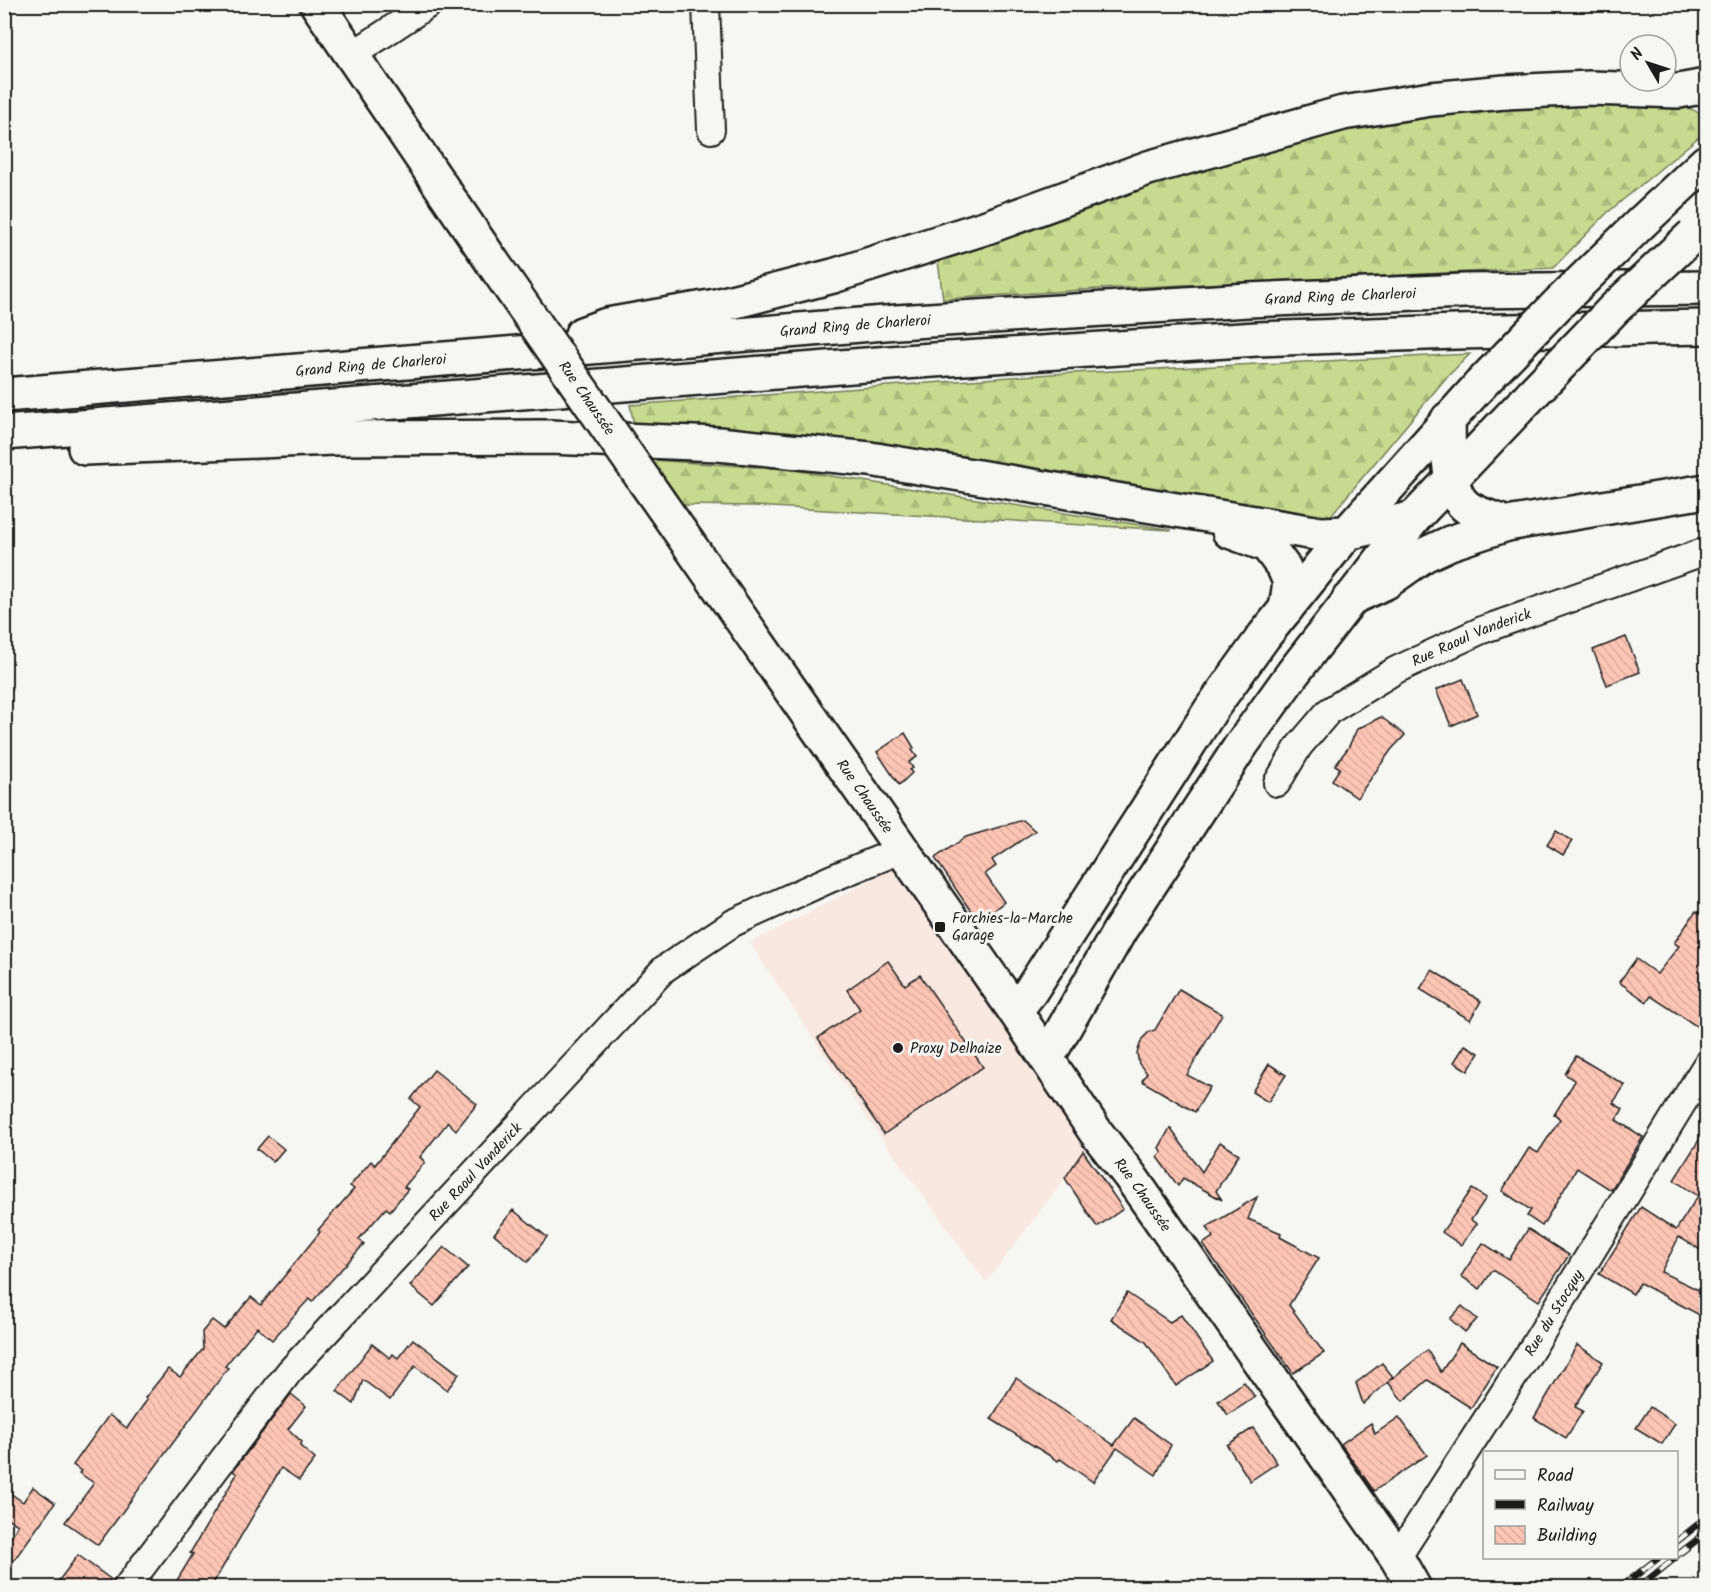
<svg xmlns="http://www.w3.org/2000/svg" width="1711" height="1592" viewBox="0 0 1711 1592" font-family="Kalam,sans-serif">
<defs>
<pattern id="forest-firs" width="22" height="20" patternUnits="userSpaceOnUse" patternTransform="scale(1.5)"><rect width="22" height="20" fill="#c7da8f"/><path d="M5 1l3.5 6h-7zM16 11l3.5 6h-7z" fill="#aaba7b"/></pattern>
<pattern id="building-back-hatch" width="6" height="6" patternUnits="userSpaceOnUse" patternTransform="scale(1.5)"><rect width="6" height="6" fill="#ffc6b5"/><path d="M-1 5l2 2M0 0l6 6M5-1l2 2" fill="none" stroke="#daaa9b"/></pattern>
</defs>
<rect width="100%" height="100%" fill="#f6f6f2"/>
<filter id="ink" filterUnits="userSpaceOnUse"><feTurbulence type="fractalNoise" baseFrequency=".0167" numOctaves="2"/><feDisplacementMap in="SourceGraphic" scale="12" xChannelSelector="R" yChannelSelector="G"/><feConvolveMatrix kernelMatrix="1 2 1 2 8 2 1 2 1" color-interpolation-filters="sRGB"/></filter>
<g filter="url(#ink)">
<polygon fill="#f9e8e0" points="896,867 1088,1148 986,1282 861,1110 750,943"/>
<g fill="url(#forest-firs)" stroke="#727b56" stroke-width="1.5">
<path d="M1622,102C1647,103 1688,99 1706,119V131L1607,213L1553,268L1098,289L943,299L937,253L1080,203L1371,118Z"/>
<polygon points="1470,354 1445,379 1322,526 635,430 630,405 1051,374"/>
<polygon points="652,460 787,469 1172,530 754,506 681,505"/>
</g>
<g fill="url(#building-back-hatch)" stroke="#1c1c1c" stroke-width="1.5">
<polygon points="1626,637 1640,672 1607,685 1593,650"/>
<polygon points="1463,679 1477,714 1451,726 1436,690"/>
<polygon points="1381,717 1405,735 1391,750 1357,798 1332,780 1340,768 1335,765 1348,748 1357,729"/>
<polygon points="905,733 914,748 912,750 917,757 909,762 913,768 910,770 912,773 899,785 877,752"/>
<polygon points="1023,820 1035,831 992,860 996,866 985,874 1004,902 978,922 935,858 966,837"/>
<polygon points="1556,831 1572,841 1563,855 1547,845"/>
<polygon points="1696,911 1707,918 1707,1033 1651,996 1647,1002 1619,982 1636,959 1657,974 1679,946 1674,943"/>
<polygon points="888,961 905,985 920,975 983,1067 884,1134 818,1038 860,1009 847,990"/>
<polygon points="1432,970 1481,1001 1470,1020 1420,989"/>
<polygon points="1179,989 1222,1014 1187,1075 1210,1087 1195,1112 1142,1081 1147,1073 1139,1064 1137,1053 1142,1039 1149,1032 1155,1030"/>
<polygon points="1465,1045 1479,1053 1468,1071 1454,1062"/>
<polygon points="1576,1056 1625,1085 1613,1103 1623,1109 1616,1120 1643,1137 1611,1190 1577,1168 1542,1226 1527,1216 1531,1210 1502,1191 1529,1148 1538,1153 1560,1119 1554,1115 1575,1081 1565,1074"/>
<polygon points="1269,1064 1286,1075 1268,1102 1252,1092"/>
<polygon points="434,1070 477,1104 456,1130 448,1122 420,1157 425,1162 404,1187 408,1189 390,1211 386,1208 359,1239 364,1244 312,1302 309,1299 272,1340 257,1327 225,1366 228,1368 98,1545 65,1522 94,1483 79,1473 81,1471 73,1465 109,1415 127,1428 147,1400 145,1398 168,1369 180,1377 203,1349 202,1332 212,1320 224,1329 251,1297 261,1305 320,1232 318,1230 354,1189 350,1186 371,1161 375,1165 420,1107 411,1099"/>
<polygon points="1707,1127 1707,1254 1679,1237 1661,1272 1707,1294 1707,1319 1640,1283 1633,1294 1599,1274 1641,1207 1676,1230 1698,1196 1674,1180"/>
<polygon points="1170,1128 1202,1172 1220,1142 1239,1154 1216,1191 1222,1200 1183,1178 1178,1186 1157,1157 1162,1152 1159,1148"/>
<polygon points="268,1136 284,1149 273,1162 257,1149"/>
<polygon points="1083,1151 1123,1209 1097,1227 1065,1178"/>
<polygon points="1472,1189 1486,1198 1471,1220 1477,1224 1461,1245 1442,1232"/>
<polygon points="1257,1197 1248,1219 1281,1233 1280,1237 1319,1258 1289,1305 1324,1353 1293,1373 1203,1244 1213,1237 1207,1227"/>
<polygon points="513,1210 547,1237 528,1262 494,1234"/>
<polygon points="1528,1229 1569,1255 1539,1301 1493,1270 1480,1289 1461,1276 1483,1243 1509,1260"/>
<polygon points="444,1247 468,1267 434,1306 410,1286"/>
<polygon points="1127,1293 1170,1322 1181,1315 1213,1361 1176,1386 1146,1342 1111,1319"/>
<polygon points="1462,1306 1477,1319 1465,1332 1450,1319"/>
<polygon points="413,1339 459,1374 447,1390 415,1366 390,1400 363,1380 354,1404 337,1391 372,1344 390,1358 393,1354 398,1358"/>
<polygon points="1460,1343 1497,1367 1471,1408 1428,1380 1403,1401 1388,1382 1363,1404 1356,1383 1382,1363 1393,1377 1389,1381 1427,1350 1441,1372"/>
<polygon points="1577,1345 1603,1362 1575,1407 1583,1411 1566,1438 1534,1418"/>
<polygon points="1016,1378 1114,1445 1134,1418 1171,1445 1156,1475 1117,1448 1093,1482 1060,1459 1058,1461 991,1419"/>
<polygon points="1244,1382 1255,1397 1228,1415 1218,1401"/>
<polygon points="291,1394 306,1406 288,1429 302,1442 300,1446 315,1459 299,1480 281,1468 211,1587 173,1587 193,1554 190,1553 237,1474 233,1471"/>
<polygon points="1650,1407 1675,1424 1662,1444 1636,1428"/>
<polygon points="1399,1417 1427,1455 1374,1491 1341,1444 1371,1423 1375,1434"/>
<polygon points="1253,1428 1277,1463 1250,1481 1227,1445"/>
<polygon points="33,1487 55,1503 4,1574 4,1549 18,1525 4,1516 4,1489 23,1502"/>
<polygon points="78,1555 113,1581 111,1587 54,1587"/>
</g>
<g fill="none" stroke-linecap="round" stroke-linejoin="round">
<g stroke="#1c1c1c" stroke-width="30">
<g id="street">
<polyline points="706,4 711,130"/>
<polyline points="352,55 429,4"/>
<path id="s1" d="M1277,783L1299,746L1329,711L1396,670L1482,630L1706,551"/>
<path id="s2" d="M1397,1558L1528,1355L1706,1065"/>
<path id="s3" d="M126,1588L289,1372L664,969L733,923L830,879L901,850"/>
</g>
</g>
<g stroke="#1c1c1c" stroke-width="38">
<g id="secondary">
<polyline points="317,4 491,260"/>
<polyline points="1642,222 1706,162"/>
<path id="s4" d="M646,483L1015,1011L1095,1131L1130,1176L1397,1558L1414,1588"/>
<polyline points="1015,1011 1030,992 1212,708 1264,636 1347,533 1480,385"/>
<polyline points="1047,1058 1120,930 1242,744 1293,673 1414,518 1532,394"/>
</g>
</g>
<g stroke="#1c1c1c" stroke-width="38">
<g id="highway">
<polyline points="582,334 607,325 716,306 833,276 987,227 1148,168 1343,113 1431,99 1505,92 1590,88 1679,91 1706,86"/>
<path id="s5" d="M4,395L897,322L1248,300L1465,291L1706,288"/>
<path d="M1448,419C1449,443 1445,493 1468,508C1479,515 1495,519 1507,524"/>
<polyline points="4,433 903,362 1257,339 1456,332 1706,327"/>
<polyline points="85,448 334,438 550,437 718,444 870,459 1321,534 1347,533 1414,518"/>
<polyline points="1229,531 1267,545 1284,568 1290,582 1286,609"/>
<polyline points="1349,599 1386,582 1424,555 1450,543 1507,524 1706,491"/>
</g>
</g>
<use href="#street" stroke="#f6f6f2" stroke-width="26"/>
<use href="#secondary" stroke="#f6f6f2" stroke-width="33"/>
<use href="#highway" stroke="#f6f6f2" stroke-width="33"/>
<g stroke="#1c1c1c" stroke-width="7">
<g id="rail">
<polyline points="1676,1542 1706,1518"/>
<polyline points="1676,1556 1706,1533"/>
<polyline points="1620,1588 1658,1558"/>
<polyline points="1638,1588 1675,1558"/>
</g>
</g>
<use href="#rail" stroke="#f6f6f2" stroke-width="4.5" stroke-dasharray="14" stroke-linecap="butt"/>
<g stroke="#1c1c1c" stroke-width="38" stroke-linecap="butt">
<g id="secondary-bridge">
<path id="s6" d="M491,260L646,483"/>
<polyline points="1480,385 1558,304 1642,222"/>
<polyline points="1532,394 1614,309 1693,235"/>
</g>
</g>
<use href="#secondary-bridge" stroke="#f6f6f2" stroke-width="33"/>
</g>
</g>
<g fill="#1c1c1c" stroke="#f6f6f2" stroke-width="2">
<rect x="934" y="921" width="12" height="12" rx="3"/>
<circle cx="898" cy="1048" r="6"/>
</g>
<g text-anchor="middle" stroke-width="6" stroke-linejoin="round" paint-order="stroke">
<g font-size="15" fill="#1c1c1c" stroke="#f6f6f2">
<text dy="5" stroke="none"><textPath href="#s5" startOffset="1340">Grand Ring de Charleroi</textPath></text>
<text dy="5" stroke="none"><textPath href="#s5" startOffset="854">Grand Ring de Charleroi</textPath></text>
<text dy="5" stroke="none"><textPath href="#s5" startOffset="368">Grand Ring de Charleroi</textPath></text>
<text dy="5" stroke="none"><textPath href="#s6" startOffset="168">Rue Chaussée</textPath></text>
<text dy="5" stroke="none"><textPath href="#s1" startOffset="250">Rue Raoul Vanderick</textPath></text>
<text dy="5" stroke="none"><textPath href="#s4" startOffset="382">Rue Chaussée</textPath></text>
<text dy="5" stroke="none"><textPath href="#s3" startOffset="544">Rue Raoul Vanderick</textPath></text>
<text dy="5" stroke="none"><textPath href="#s4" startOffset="868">Rue Chaussée</textPath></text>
<text dy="5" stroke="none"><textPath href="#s2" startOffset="291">Rue du Stocquy</textPath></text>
</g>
<g font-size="15" fill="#1c1c1c" stroke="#f6f6f2" text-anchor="start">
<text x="952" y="923">Forchies-la-Marche<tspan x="952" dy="17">Garage</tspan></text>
<text x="910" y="1053">Proxy Delhaize</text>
</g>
</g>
<rect width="1711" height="1592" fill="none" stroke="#f6f6f2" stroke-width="24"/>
<rect x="12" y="12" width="1687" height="1568" fill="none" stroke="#1c1c1c" stroke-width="2" filter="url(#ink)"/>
<rect x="1483" y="1451" width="195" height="108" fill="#f6f6f2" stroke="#9f9f9c" stroke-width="1.5"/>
<rect x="1495" y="1470" width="30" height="9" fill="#f6f6f2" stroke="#9f9f9c" stroke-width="1.5"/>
<text x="1537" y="1481" font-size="18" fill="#1c1c1c">Road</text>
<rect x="1495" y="1500" width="30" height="9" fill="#1c1c1c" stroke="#9f9f9c" stroke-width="1.5"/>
<text x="1537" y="1511" font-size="18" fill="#1c1c1c">Railway</text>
<rect x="1495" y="1526" width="30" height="18" fill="url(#building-back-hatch)" stroke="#9f9f9c" stroke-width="1.5"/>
<text x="1537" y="1541" font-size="18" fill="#1c1c1c">Building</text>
<g transform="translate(1648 63) rotate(309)"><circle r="28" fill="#f6f6f2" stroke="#9f9f9c" stroke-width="1.5"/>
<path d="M0-4.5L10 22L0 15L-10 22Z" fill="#1c1c1c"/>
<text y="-9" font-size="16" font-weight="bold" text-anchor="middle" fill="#1c1c1c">N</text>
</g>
</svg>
